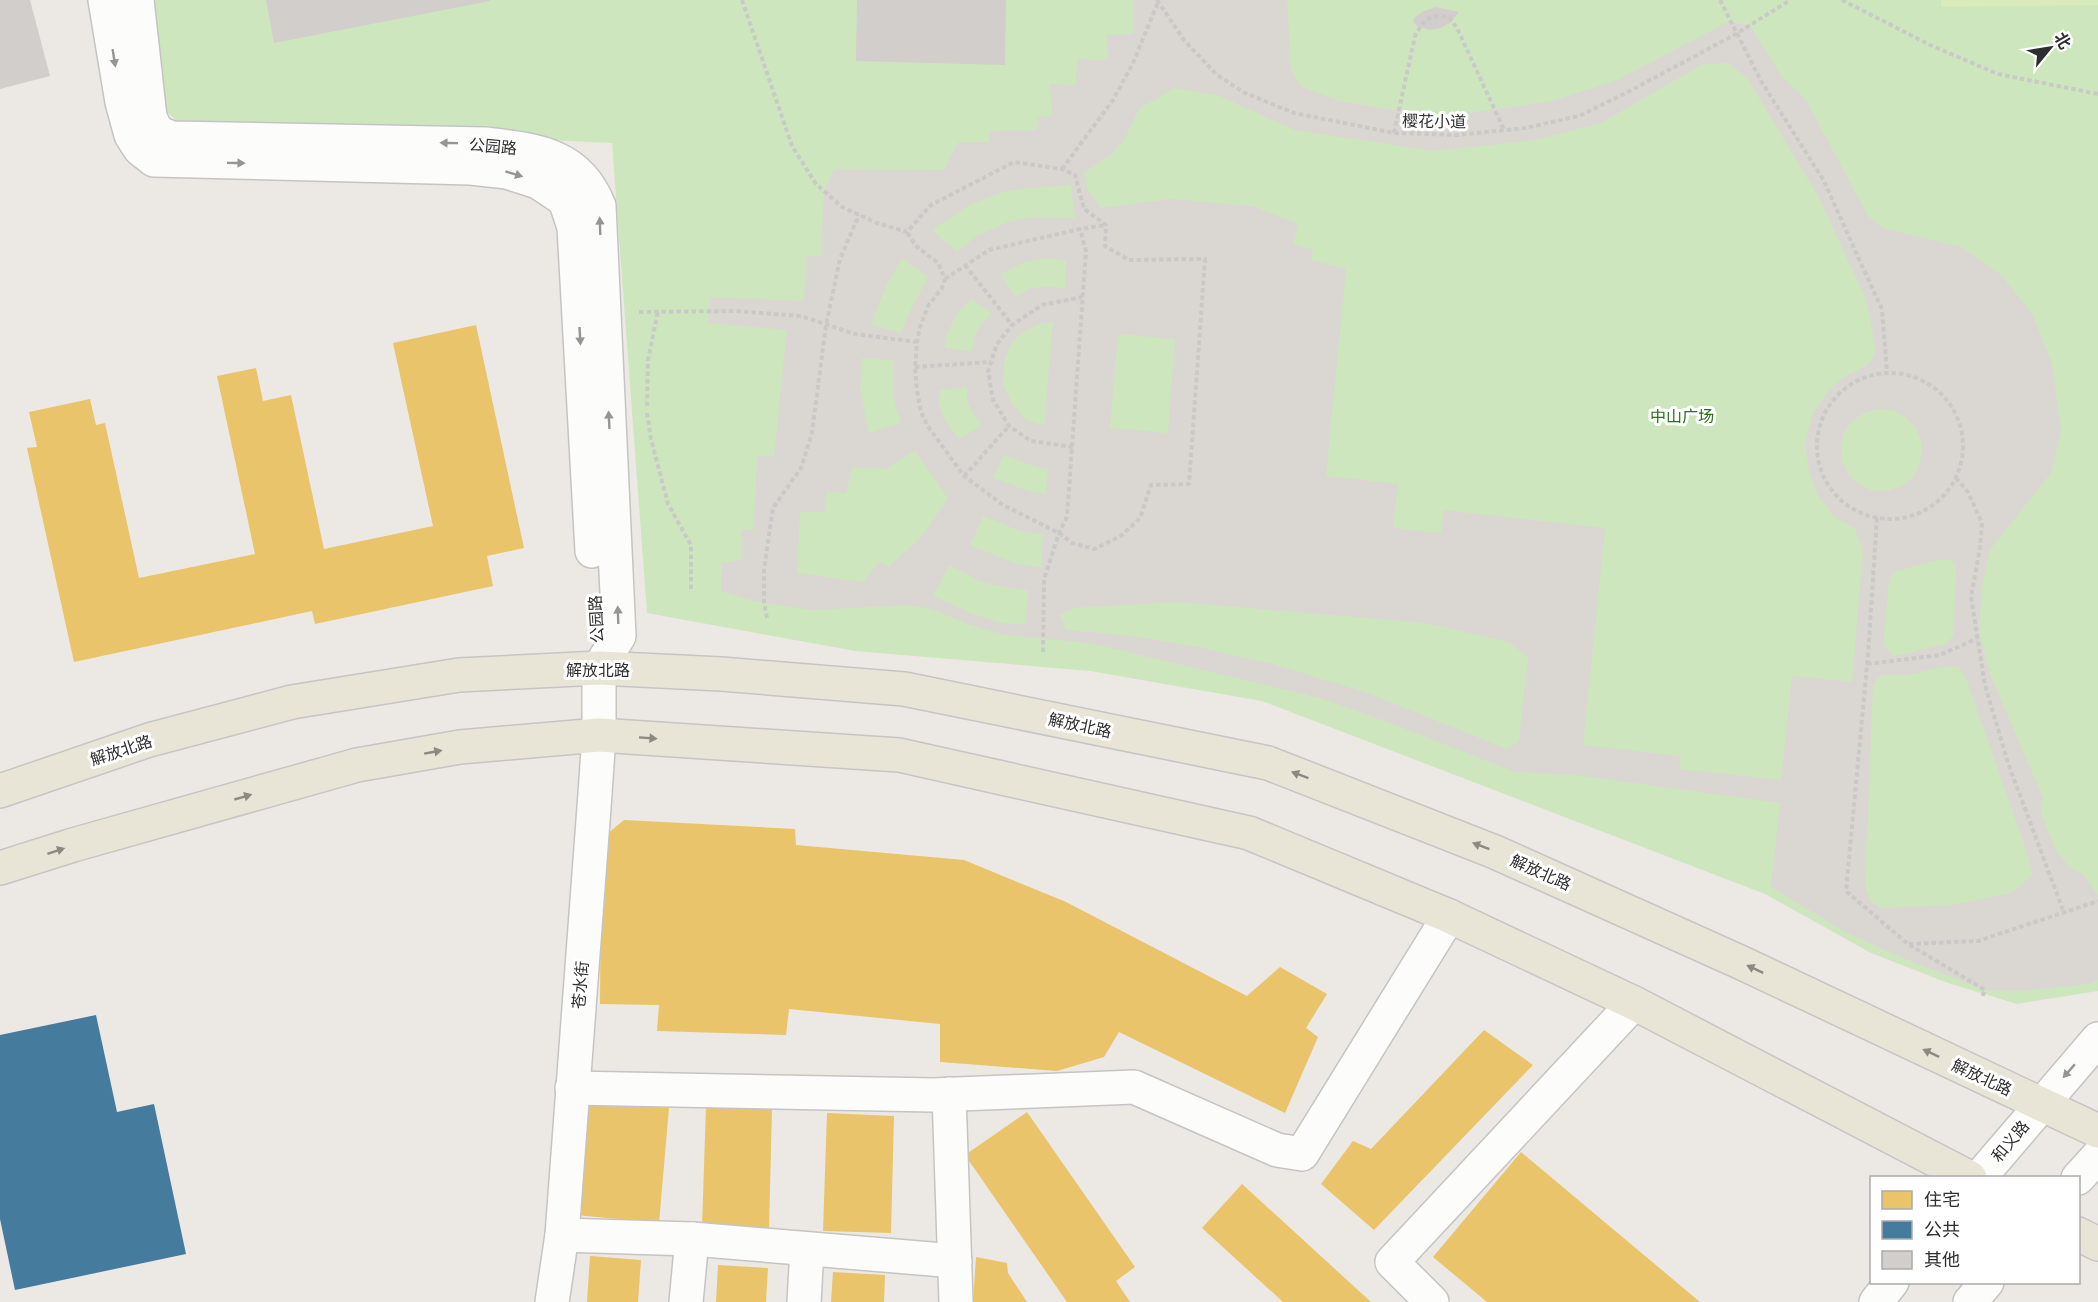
<svg xmlns="http://www.w3.org/2000/svg" width="2098" height="1302" viewBox="0 0 2098 1302" font-family="Poppins,'Noto Sans SC',sans-serif">
<rect width="100%" height="100%" fill="#ece8e4"/>
<polygon fill="#cee6be" points="152,0 2098,0 2098,991 2017,1004 1948,983 1871,953 1765,894 1262,701 1090,671 855,651 647,613 612,143 178,122 163,108"/>
<polygon fill="#d9eabb" points="1941,0 2098,0 2098,5 1941,7"/>
<path fill="#dad6d2" fill-rule="evenodd" d="M1134,0H1287L1291,70L1301,87L1340,101L1439,117L1548,102L1613,82L1730,21L1750,26L1782,77L1806,100L1868,216L1883,228L1961,247L2001,275L2033,315L2052,364L2061,430L2051,473L1990,550L1982,586L1979,631L1990,674L2043,798L2041,814L2056,850L2070,868L2083,874L2098,895V980L2090,984L2018,991L1985,990L1905,959L1847,933L1771,887L1780,803L1575,775L1515,772L1390,723L1320,698L1090,643L1004,635L968,624L931,609L908,605L813,610L757,602L721,591L722,563L742,560L741,530H754L757,456H774L787,330L708,323L710,297L804,301L806,256H821L824,191L834,169L944,170L958,142H989L990,131L1038,130L1037,117L1053,116L1050,84L1076,85L1077,59L1108,60L1107,35L1134,34ZM1728,63L1747,78L1818,196L1866,299L1876,350L1869,364L1841,379L1829,390L1814,411L1805,440L1809,471L1818,496L1835,517L1855,529L1863,550L1852,682L1792,676L1781,780L1680,769L1681,756L1583,745L1605,528L1444,510L1441,533L1393,528L1398,484L1326,476L1346,269L1311,260L1313,250L1293,244L1298,224L1252,206L1170,199L1101,208L1087,189L1084,173L1111,155L1125,138L1139,109L1174,88L1217,95L1295,130L1434,151L1536,140L1601,123L1701,65ZM1071,185L1075,218L1032,217L1010,221L975,237L957,252L932,230L969,205L989,197L1011,190ZM902,258L928,277L908,315L901,333L872,325L877,309L887,284ZM1046,258L1066,260L1065,289L1051,287L1030,288L1015,297L1001,274L1024,262ZM971,299L992,314L980,325L974,338L972,351L945,348L947,333L957,314ZM1052,322L1053,323L1044,426L1025,419L1011,402L1003,384L1004,362L1011,344L1023,332L1039,324ZM1118,334L1175,339L1168,433L1110,428ZM862,358L894,360L893,388L895,405L901,423L869,433L860,389ZM967,387V401L972,412L982,425L959,439L946,422L939,406V390ZM1878,409L1893,410L1906,417L1915,427L1921,440L1922,454L1918,467L1911,479L1900,487L1885,491L1871,490L1858,484L1848,474L1842,461L1841,447L1844,433L1852,421L1864,413ZM915,451L948,498L924,534L889,567L879,562L863,582L797,573L800,512H824L827,492L846,493L852,467L885,469ZM1004,455L1037,467L1048,469L1046,494L1032,492L993,478ZM983,516L1023,532L1043,534L1041,568L1014,563L970,545ZM1940,559L1951,560L1956,565L1954,634L1946,644L1894,656L1883,645L1889,580L1894,572ZM949,565L979,581L1007,588L1028,590L1026,624L1001,623L975,615L933,596ZM1176,602L1426,623L1508,642L1528,657L1519,741L1507,749L1365,692L1272,664L1188,645L1124,635L1066,630L1060,615L1073,608ZM1942,667H1958L1966,678L2027,853L2032,875L2017,889L2006,894L1952,905L1880,908L1871,901L1865,887L1873,684L1881,675H1908Z"/>
<g fill="#e9c46a">
<polygon points="476,325 524,548 487,556 493,586 315,624 312,611 74,662 27,448 37,447 29,412 90,399 96,425 105,423 139,578 255,554 217,376 256,368 263,401 291,395 324,549 433,526 393,343"/>
<polygon points="624,820 795,829 796,845 964,860 1066,902 1247,996 1280,967 1327,994 1306,1028 1318,1037 1285,1113 1119,1032 1104,1057 1057,1071 940,1062 940,1024 789,1009 786,1035 657,1031 659,1005 600,1004 601,839"/>
<polygon points="1484,1030 1533,1065 1374,1230 1321,1184 1353,1141 1371,1149"/>
<polygon points="587,1101 669,1108 659,1223 576,1215"/>
<polygon points="706,1106 772,1109 769,1229 702,1227"/>
<polygon points="1027,1112 1135,1267 1116,1281 1130,1302 1067,1302 965,1155"/>
<polygon points="827,1113 894,1116 891,1233 823,1231"/>
<polygon points="1521,1152 1700,1302 1487,1302 1433,1257"/>
<polygon points="1242,1184 1371,1302 1283,1302 1202,1228"/>
<polygon points="590,1256 641,1260 638,1302 587,1302"/>
<polygon points="976,1257 1007,1263 1008,1273 1027,1302 973,1302"/>
<polygon points="718,1265 768,1268 766,1302 716,1302"/>
<polygon points="833,1272 885,1275 884,1302 831,1302"/>
</g>
<polygon fill="#457b9d" points="96,1015 117,1112 154,1104 186,1254 15,1290 0,1219 0,1035"/>
<g fill="#d1cecb">
<polygon points="0,0 30,0 50,76 0,89"/>
<polygon points="266,0 490,0 490,1 274,43"/>
<polygon points="857,0 1006,0 1005,65 856,61"/>
<polygon points="1436,7 1459,12 1451,22 1441,28 1429,30 1417,26 1413,22 1414,18 1424,11"/>
</g>
<g fill="none" stroke-linecap="round" stroke-linejoin="round">
<g stroke="#c5c4c5" stroke-width="36">
<g id="minor">
<polyline points="105,0 122,102 131,135 140,149 154,160 471,168 507,172 538,182 565,200 574,227 592,551"/>
<path d="M137,0L150,117L157,132L172,138L485,144C535,150 578,153 599,206L619,636L599,668"/>
<polyline points="572,1088 933,1095 1134,1087 1277,1150 1302,1154 1449,916"/>
<polyline points="949,1094 956,1302"/>
<polyline points="562,1235 692,1239 955,1261"/>
<polyline points="686,1302 692,1239"/>
<polyline points="804,1302 807,1249"/>
<polyline points="1432,1302 1392,1262 1634,1003"/>
</g>
</g>
<g stroke="#c5c4c5" stroke-width="36">
<polyline id="tertiary" points="552,1302 562,1235 595,794 599,735 599,668"/>
</g>
<g stroke="#c5c4c5" stroke-width="36">
<g id="secondary">
<polyline points="1979,1178 2098,1039"/>
<polyline points="2078,1178 2098,1156"/>
<polyline points="1876,1302 1892,1282"/>
<polyline points="1970,1302 1987,1282"/>
</g>
</g>
<g stroke="#c6c5c4" stroke-width="36">
<g id="primary">
<polyline points="0,791 149,740 292,702 459,675 599,668 721,674 904,689 1268,763 1495,852 1742,963 2098,1131"/>
<polyline points="0,868 73,845 357,765 460,747 599,735 899,755 1249,833 1449,916 1634,1003 1970,1178"/>
<polyline points="2078,1234 2098,1244"/>
</g>
</g>
<g stroke="#c9c9c8" stroke-width="4" stroke-dasharray="4.5 3" stroke-linecap="butt">
<polyline points="742,0 792,146 816,184 842,207 877,223 907,232 931,205 1014,162 1062,169 1075,175 1084,209 1106,225 1105,246 1129,260 1205,259 1189,484 1151,485 1140,518 1121,536 1094,549 1072,543 1059,533 1003,505 964,476 927,425 921,412 917,390 915,367 917,342 920,327 928,306 942,288 945,279 938,263 916,246 907,232"/>
<polyline points="1157,0 1184,40 1216,74 1243,92 1294,113 1394,133 1458,135 1525,128 1579,116 1626,93 1736,34 1790,0"/>
<polyline points="1720,0 1761,81 1824,181 1857,255 1882,309 1887,372"/>
<polyline points="1842,0 1930,45 1998,74 2098,94"/>
<path d="M1394,133L1415,36C1424,20 1429,13 1449,17L1457,28L1504,130"/>
<polyline points="1062,169 1113,100 1133,63 1158,2"/>
<polyline points="965,265 1012,325"/>
<polyline points="945,279 989,250 1080,229 1106,225"/>
<polyline points="639,312 735,311 801,316 855,334 917,342"/>
<polyline points="915,367 991,362"/>
<circle cx="1890" cy="446" r="73"/>
<polyline points="647,406 648,360 658,311"/>
<polyline points="647,413 651,439 668,504 691,545 691,590"/>
<polyline points="1073,447 1031,441 1009,426 993,400 988,371 997,344 1012,325 1042,305 1082,297"/>
<polyline points="964,476 1009,426"/>
<polyline points="1956,478 1968,492 1982,523 1980,548 1971,597 1985,685 2008,763 2064,913"/>
<polyline points="1877,518 1868,655 1846,891 1908,944 1985,990 1982,997"/>
<polyline points="767,618 764,603 764,570 773,508 801,468 812,433 826,325 840,259 859,215"/>
<polyline points="1043,652 1044,579 1059,533 1067,517 1086,251 1080,229"/>
<polyline points="1867,664 1940,655 1976,639"/>
<polyline points="1909,944 1978,941 2098,901"/>
</g>
<use href="#minor" stroke="#fcfcfb" stroke-width="33"/>
<use href="#tertiary" stroke="#fcfcfb" stroke-width="33"/>
<use href="#secondary" stroke="#fcfcfb" stroke-width="33"/>
<use href="#primary" stroke="#e8e4d6" stroke-width="33"/>
</g>
<defs><path id="oneway-solid" d="M-6-.8H1V-3.2L6.5 0L1 3.2V.8H-6Z" transform="scale(1.5)"/></defs>
<g fill="#959594">
<use href="#oneway-solid" transform="translate(114 58) rotate(81)"/>
<use href="#oneway-solid" transform="translate(449 143) rotate(-179)"/>
<use href="#oneway-solid" transform="translate(236 163) rotate(1)"/>
<use href="#oneway-solid" transform="translate(514 174) rotate(17)"/>
<use href="#oneway-solid" transform="translate(600 226) rotate(-92)"/>
<use href="#oneway-solid" transform="translate(580 336) rotate(87)"/>
<use href="#oneway-solid" transform="translate(609 420) rotate(-93)"/>
<use href="#oneway-solid" transform="translate(618 615) rotate(-92)"/>
<use href="#oneway-solid" transform="translate(2069 1071) rotate(131)"/>
</g>
<g fill="#8b8982">
<use href="#oneway-solid" transform="translate(648 738) rotate(4)"/>
<use href="#oneway-solid" transform="translate(433 752) rotate(-10)"/>
<use href="#oneway-solid" transform="translate(1300 775) rotate(-159)"/>
<use href="#oneway-solid" transform="translate(243 797) rotate(-16)"/>
<use href="#oneway-solid" transform="translate(1481 846) rotate(-159)"/>
<use href="#oneway-solid" transform="translate(56 851) rotate(-18)"/>
<use href="#oneway-solid" transform="translate(1755 969) rotate(-155)"/>
<use href="#oneway-solid" transform="translate(1931 1053) rotate(-155)"/>
</g>
<g text-anchor="middle" stroke-width="6" stroke-linejoin="round" paint-order="stroke">
<g font-size="16" fill="#2e2e2e" stroke="#fff">
<text transform="translate(1434 121) rotate(1)" y="6">樱花小道</text>
<text transform="translate(493 146) rotate(5)" y="6">公园路</text>
<text transform="translate(596 619) rotate(-93)" y="6">公园路</text>
<text x="598" y="676">解放北路</text>
<text transform="translate(1080 725) rotate(12)" y="6">解放北路</text>
<text transform="translate(121 750) rotate(-18)" y="6">解放北路</text>
<text transform="translate(1541 872) rotate(24)" y="6">解放北路</text>
<text transform="translate(580 985) rotate(-85)" y="6">苍水街</text>
<text transform="translate(1982 1077) rotate(25)" y="6">解放北路</text>
<text transform="translate(2010 1141) rotate(-50)" y="6">和义路</text>
</g>
<g font-size="16" fill="#2c6e1b" stroke="#fff">
<text x="1682" y="422">中山广场</text>
</g>
</g>
<rect x="1870" y="1176" width="210" height="108" fill="#ffffff" stroke="#ababab" stroke-width="1.5"/>
<rect x="1882" y="1191" width="30" height="18" fill="#e9c46a" stroke="#ababab" stroke-width="1.5"/>
<text x="1924" y="1206" font-size="18" fill="#2e2e2e">住宅</text>
<rect x="1882" y="1221" width="30" height="18" fill="#457b9d" stroke="#ababab" stroke-width="1.5"/>
<text x="1924" y="1236" font-size="18" fill="#2e2e2e">公共</text>
<rect x="1882" y="1251" width="30" height="18" fill="#d1cecb" stroke="#ababab" stroke-width="1.5"/>
<text x="1924" y="1266" font-size="18" fill="#2e2e2e">其他</text>
<g transform="translate(2050 48) rotate(60)" stroke="#ffffff" stroke-width="4.5" paint-order="stroke">
<path d="M0-4.5L10 22L0 15L-10 22Z" fill="#2e2e2e"/>
<text y="-9" font-size="16" font-weight="bold" text-anchor="middle" fill="#2e2e2e">北</text>
</g>
</svg>
